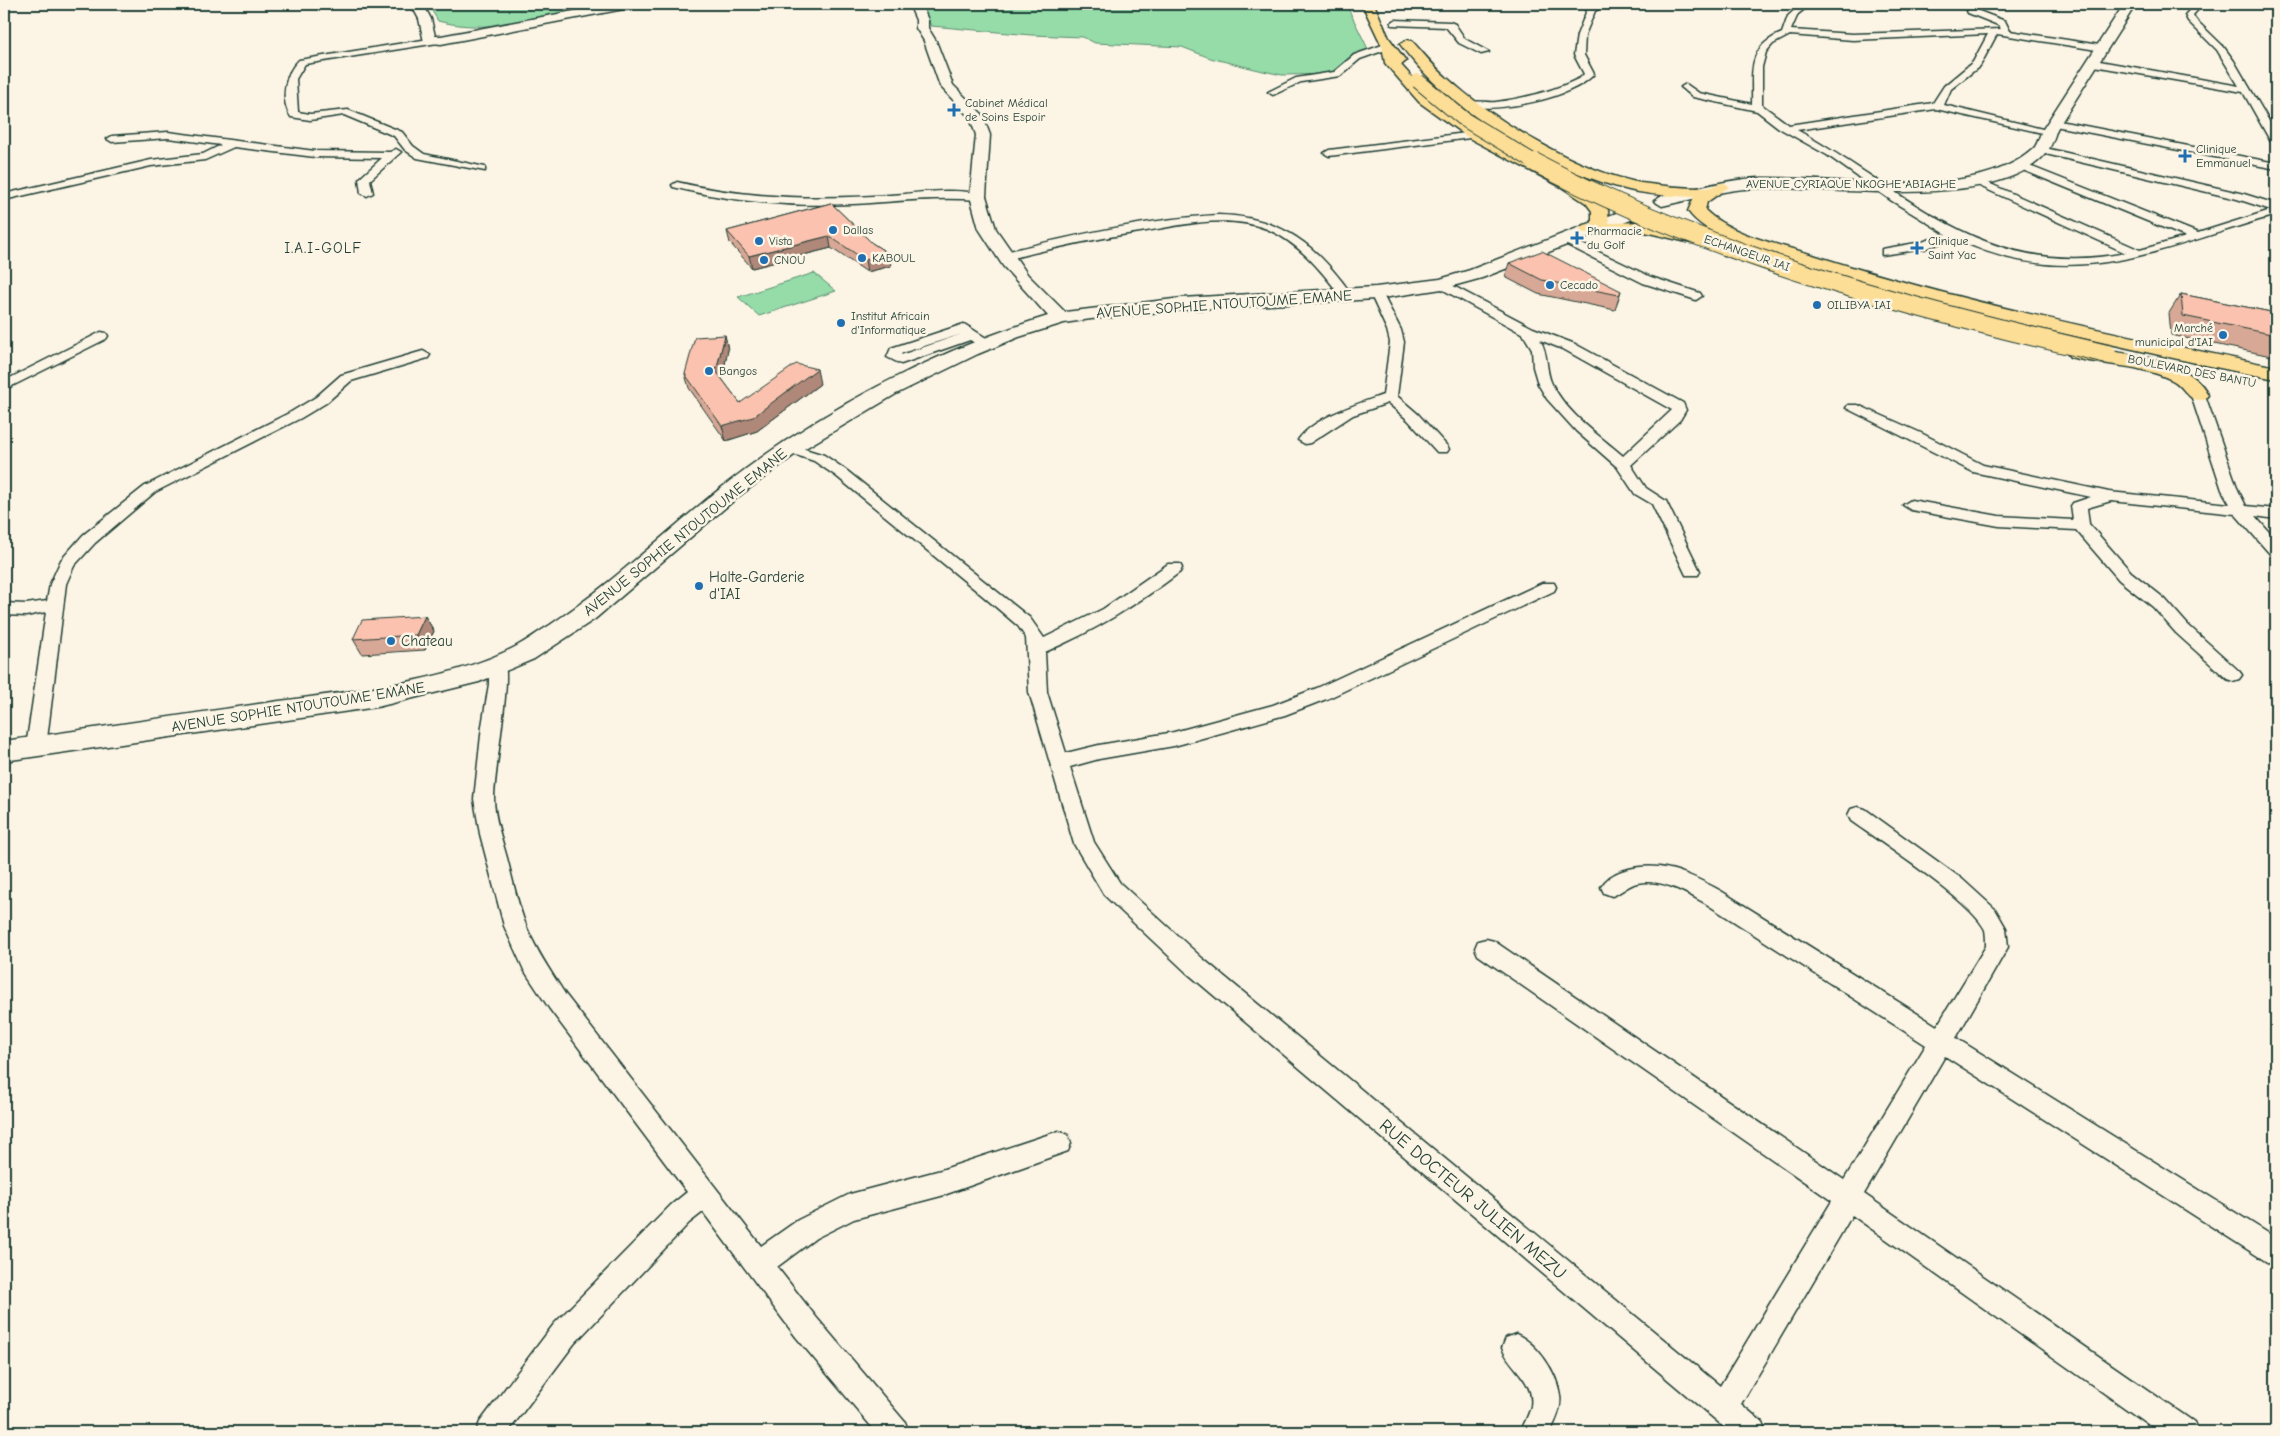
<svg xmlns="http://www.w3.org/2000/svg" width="2280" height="1436" viewBox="0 0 2280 1436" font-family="'Comic Neue',sans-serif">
<rect width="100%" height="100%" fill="#fcf5e5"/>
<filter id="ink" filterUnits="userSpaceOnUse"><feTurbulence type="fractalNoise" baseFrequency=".02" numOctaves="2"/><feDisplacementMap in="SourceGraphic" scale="10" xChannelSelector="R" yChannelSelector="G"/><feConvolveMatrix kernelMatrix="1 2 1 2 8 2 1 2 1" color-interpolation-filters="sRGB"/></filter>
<g filter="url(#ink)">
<g fill="#95dca9" stroke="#5a8c6e">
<path d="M428,4H616C562,15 491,36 438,21Z"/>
<path d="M921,4H1346L1369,51C1354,55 1344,63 1333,74L1282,75L1263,71L1210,58L1182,47L1095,43L1083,37L1031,35L931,26Z"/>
<polygon points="814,273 836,291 759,316 738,297"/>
</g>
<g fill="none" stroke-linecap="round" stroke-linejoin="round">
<g stroke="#1f3d34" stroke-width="3">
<g id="street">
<path d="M1597,4H1607L1595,11L1585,35L1584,55L1594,74C1574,98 1497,113 1468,106L1466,104C1472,99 1488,103 1496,102C1525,98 1554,91 1580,78L1584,74L1574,55L1577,35L1587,10Z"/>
<path d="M1801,4H1811L1798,14L1791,30L1853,34L2001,29L1998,25L1968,13L1967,11L1971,8L2005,21L2010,31L2106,46L2107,48L2103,51L1997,34L1980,66L1951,89L1944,105L2051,131V135L1936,109L1797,130C1909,192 1984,281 2126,253L1973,183L1972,181L1977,178L2140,250L2186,237L2018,168L2017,166L2022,163L2198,233L2271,210L2237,199L2037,152V148L2041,147L2244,194L2276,204V215C2163,247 2072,296 1955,238L1924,249L1882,255V249L1922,242L1946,234L1892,201L1827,155L1779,128L1757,111L1693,97L1681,87L1686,84L1699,93L1752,104C1753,71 1746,48 1782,33L1788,16ZM1988,34L1973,62L1944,86L1933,103L1789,125L1762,105V67L1766,52L1773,44L1790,35L1853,40Z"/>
<polygon points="2195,4 2203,4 2193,15 2196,20 2223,46 2234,61 2276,133 2276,145 2271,142 2243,92 2094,66 2089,63 2094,60 2239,86 2217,50 2188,21 2185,15"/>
<polygon points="1395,20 1450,22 1455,24 1465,39 1489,52 1481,54 1459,43 1446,27 1392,25 1391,23"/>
<path d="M441,37L445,40L444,42L305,64L296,79L298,112L310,114L348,110L402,132L413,146L424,154L485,167V171L417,158L405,150L394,136L344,115L310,120L291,117C280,100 284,74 299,60Z"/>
<polygon points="1388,43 1392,46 1391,48 1360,59 1340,76 1301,82 1273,95 1268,92 1296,78 1334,72 1354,55"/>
<polygon points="2054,120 2276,163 2276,169 2050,125 2050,121"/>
<polygon points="168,132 315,151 390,152 396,149 401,152 370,180 373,193 367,196 361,193 359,179 382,158 315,157 234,147 205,160 151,166 4,200 4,194 151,160 203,154 221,145 168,138 112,142 107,139 112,136"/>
<polygon points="1474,132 1479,135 1478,137 1329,156 1324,153 1329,150"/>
<path d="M677,182C753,200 827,200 905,194C920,192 973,187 984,197L978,200C936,196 894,202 852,204C791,207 732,202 673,187L672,185Z"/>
<path d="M1218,215C1280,216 1317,245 1352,295L1350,298H1342C1322,271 1298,242 1267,229C1229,214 1185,224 1146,231C1099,238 1052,248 1005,260L999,256L1001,253C1071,236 1145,219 1218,215Z"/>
<polygon points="1563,235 1651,277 1700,293 1702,296 1696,300 1643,283 1559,241 1557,239"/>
<path d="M1442,280L1533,328L1575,344L1683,403L1686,410L1680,420L1631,465L1646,488L1666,501L1700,571L1698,575H1686L1652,504L1635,494L1617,467L1576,431L1547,399L1538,384L1533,367L1532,349L1523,334L1438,287L1436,284L1438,281ZM1540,340L1565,350L1672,410L1623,456C1599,435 1567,414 1552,384C1545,370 1549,354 1540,340Z"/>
<path d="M1376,289L1382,293L1401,330L1404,342L1397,396L1418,414L1447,446L1449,449L1447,452H1437L1408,420L1388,403L1353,415L1310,443L1305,444L1298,440C1314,417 1358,404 1383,395L1390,342L1387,330L1370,293Z"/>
<path d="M964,324L991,341L993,344L991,347H981L970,340L901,364L887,357L891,348ZM962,334L901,355L902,353Z"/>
<polygon points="101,332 106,333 108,336 106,339 4,390 4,381"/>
<polygon points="423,351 430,355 428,358 351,381 326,403 301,418 155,492 95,543 74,566 66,584 46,747 43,752 36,754 29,752 26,747 46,612 26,616 4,615 4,603 26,604 47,601 50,584 61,560 83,535 145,486 291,412 316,397 341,375"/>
<polygon points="2198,391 2205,395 2238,490 2246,506 2276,509 2276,519 2255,516 2276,540 2276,555 2270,554 2235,514 2111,501 2087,508 2089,524 2131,572 2165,599 2188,625 2239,671 2242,675 2239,679 2233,681 2227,679 2176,633 2153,607 2119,580 2076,530 1999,526 1911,510 1903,505 1911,500 1999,516 2073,520 2071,506 2073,503 2091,497 1973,472 1846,408 1848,405 1858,405 1921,433 1983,465 2109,492 2230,504 2222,490 2191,395"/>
<path d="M789,444L824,455L846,470L1030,618L1044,638L1103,609L1168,564H1180L1182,568L1180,572C1138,604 1094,631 1045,652L1047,692L1066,753L1099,745L1174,732L1273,705L1317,688L1542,583H1554L1556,587L1554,591L1329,698L1285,715L1174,746L1099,759L1070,767L1094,842L1120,883L1202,958L1720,1386L1832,1201L1478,955L1475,948L1478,941L1486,939L1494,941L1844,1180L1926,1045L1705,903C1685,892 1662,878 1637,883C1628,885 1621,893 1612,896L1604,893L1601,887C1606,879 1613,874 1622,871C1660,859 1687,873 1721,891L1937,1026L1986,946C1986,941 1986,935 1985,930C1973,902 1879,841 1851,821L1848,815L1851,809L1858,807L1865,809L1962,879L1995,909L2006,928L2008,947L1956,1038L2276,1238V1266L2267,1262L1945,1056L1864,1194L2194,1422L2198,1432H2159L1852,1215L1741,1404L1762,1422L1766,1432H1730L1186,972L1104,895L1074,844L1029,692L1026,638L1018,626L983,596L836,476L814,461L784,451L782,448Z"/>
<path d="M498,660L504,662C512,675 494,773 494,798C494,818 502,839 507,858C513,881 518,906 527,928C537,952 551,972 565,994L761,1246L798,1220L850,1194L941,1170L1059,1131L1068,1135L1071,1143L1068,1151L941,1196L854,1219L816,1238L777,1267L816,1317L905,1422L909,1432H876L796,1337L703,1212L689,1223L574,1344L508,1432H476L480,1422L554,1324L671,1205L687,1192L549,1008L524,970L504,926L480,834L474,799L482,726L489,684V666L492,662Z"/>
<path d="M1516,1334C1537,1343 1557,1372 1560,1395C1562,1408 1556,1421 1550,1432H1520C1524,1424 1529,1415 1531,1406C1535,1381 1511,1369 1502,1348L1506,1338Z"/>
</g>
</g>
<g stroke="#1f3d34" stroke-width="3">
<g id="secondary">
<polygon points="411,4 423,4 431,19 435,36 441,36 611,4 635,4 629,8 441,44 424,42 419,19"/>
<path d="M909,4H921L928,20V28L936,41L953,85L982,114L990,135L986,196L996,229L1028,275L1065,312L1182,298L1376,287L1440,279L1470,270L1624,210H1636L1638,214L1636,218L1482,278L1442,289L1376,299L1182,310L1091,319L1064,323L1019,337L978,354L896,394L797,453L739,496L595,619L534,659L479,682L377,707L4,761V741C96,728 188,714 279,701C355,691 447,682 515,647C527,641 538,632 550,625C611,585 664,533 721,488C815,413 933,351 1048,316L1003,266L979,229L970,196L976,135L970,118L940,86L924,41L916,28V20Z"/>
<path d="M2124,4H2136L2057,129C2054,137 2052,146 2046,153C1998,212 1829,186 1759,188C1726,189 1694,199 1662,206L1654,201L1662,196C1694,190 1726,179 1759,178C1836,176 1972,204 2033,149C2038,145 2039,135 2043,129Z"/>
</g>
</g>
<g stroke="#1f3d34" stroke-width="3">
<g id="highway">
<polygon points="1362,4 1374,4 1389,38 1406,61 1401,65 1429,96 1479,132 1575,182 1598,197 1608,210 1609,223 1645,222 1697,234 1700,238 1697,242 1691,243 1645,232 1583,233 1580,229 1583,225 1592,224 1592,211 1586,203 1563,188 1469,138 1419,102 1385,63 1382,46"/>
<path d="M1407,40L1412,41C1423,53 1433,66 1446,77C1493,120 1577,171 1641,183C1662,186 1684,188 1705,188C1713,188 1718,181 1727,184L1729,187L1707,202L1705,210C1730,235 1782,245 1816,256C1967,304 2122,335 2276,367V379C2227,370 2177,359 2128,348C2019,324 1910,298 1803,263C1770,253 1708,240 1688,211L1694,197C1672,196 1650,195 1629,190C1550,171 1448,111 1400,44Z"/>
<path d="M2077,347C2116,353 2190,355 2208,395L2205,399C2188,404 2186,387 2172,380C2140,364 2104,366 2070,357L2067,353L2070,349Z"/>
</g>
</g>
<use href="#street" fill="#fcf5e5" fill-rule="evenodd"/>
<use href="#secondary" fill="#fcf5e5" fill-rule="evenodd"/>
<use href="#highway" fill="#fdde96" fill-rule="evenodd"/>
<g stroke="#1f3d34" stroke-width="16" stroke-linecap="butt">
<polyline id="highway-bridge-far1" points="1418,81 1465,120 1536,163"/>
</g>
<g stroke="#1f3d34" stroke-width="20" stroke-linecap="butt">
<path id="highway-bridge" d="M1534,162C1708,255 1915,310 2107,354"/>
</g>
<use href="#highway-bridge-far1" stroke="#fdde96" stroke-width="14"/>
<use href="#highway-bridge" stroke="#fdde96" stroke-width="18"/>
</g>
<g fill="#d8a896" stroke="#1f3d34">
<polygon points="831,203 872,243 889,254 891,266 867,272 831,248 752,268 730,243 727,231"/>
<polygon points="1509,263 1621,291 1615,310 1538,294 1505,277"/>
<polygon points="2181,294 2276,313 2276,357 2171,335 2169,313"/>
<polygon points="725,335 728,350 722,379 740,403 820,384 757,431 726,441 689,388 685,374"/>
<polygon points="425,616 434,631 425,650 362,654 353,639"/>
</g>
<g fill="#b0887a" stroke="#1f3d34">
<polygon points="829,236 831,248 752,268 749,256"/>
<polygon points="889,254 891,266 867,272 865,260"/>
<polygon points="725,335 728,350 720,386 716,371"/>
<polygon points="817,369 820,384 757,431 726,441 722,426"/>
<polygon points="425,616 434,631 425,650 416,635"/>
</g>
<g fill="#fbc3af" stroke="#1f3d34">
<polygon points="831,203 872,243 889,254 865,260 829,236 749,256 727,231"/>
<polygon points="1542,251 1621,291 1619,295 1542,280 1509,263"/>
<polygon points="2181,294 2276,313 2276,335 2183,316"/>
<polygon points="725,335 716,371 740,403 796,364 817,369 753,417 722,426 685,374 695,337"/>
<polygon points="425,616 416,635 353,639 362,620"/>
</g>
</g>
<g fill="#1f6fb2" stroke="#fcf5e5" stroke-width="2">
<path d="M951.5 102.5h5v5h5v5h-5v5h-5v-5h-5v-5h5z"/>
<path d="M2182.5 148.5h5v5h5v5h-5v5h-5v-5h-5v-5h5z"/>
<circle cx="833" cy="230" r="5"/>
<path d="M1574.5 230.5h5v5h5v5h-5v5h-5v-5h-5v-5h5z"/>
<circle cx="759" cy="241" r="5"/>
<path d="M1914.5 240.5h5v5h5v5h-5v5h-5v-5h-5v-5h5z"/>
<circle cx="862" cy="258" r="5"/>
<circle cx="764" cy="260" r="5"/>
<circle cx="1550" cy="285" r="5"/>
<circle cx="1817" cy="305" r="5"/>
<circle cx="841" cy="323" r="5"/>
<circle cx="2223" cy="335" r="5"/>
<circle cx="709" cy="371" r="5"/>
<circle cx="699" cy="586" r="5"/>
<circle cx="391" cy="641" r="5"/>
</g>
<g text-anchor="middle" stroke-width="5" stroke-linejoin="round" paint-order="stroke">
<g font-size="12" fill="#1f3d34" stroke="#fcf5e5" text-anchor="start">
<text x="965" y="107">Cabinet Médical<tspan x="965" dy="14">de Soins Espoir</tspan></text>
<text x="2196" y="153">Clinique<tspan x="2196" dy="14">Emmanuel</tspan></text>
<text x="843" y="234">Dallas</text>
<text x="1587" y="235">Pharmacie<tspan x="1587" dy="14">du Golf</tspan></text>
<text x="769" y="245">Vista</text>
<text x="1928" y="245">Clinique<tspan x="1928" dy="14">Saint Yac</tspan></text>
<text x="872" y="262">KABOUL</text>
<text x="774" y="264">CNOU</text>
<text x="1560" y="289">Cecado</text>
<text x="1827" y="309">OILIBYA IAI</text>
<text x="851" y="320">Institut Africain<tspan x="851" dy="14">d'Informatique</tspan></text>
<text x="2213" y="332" text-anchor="end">Marché<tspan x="2213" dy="14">municipal d'IAI</tspan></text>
<text x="719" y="375">Bangos</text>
</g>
<g font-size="12" fill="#1f3d34" stroke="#fcf5e5">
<text x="1851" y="188">AVENUE CYRIAQUE NKOGHE ABIAGHE</text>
<text transform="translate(1747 253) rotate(19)" y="4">ECHANGEUR IAI</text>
<text transform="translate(2192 371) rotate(11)" y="4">BOULEVARD DES BANTU</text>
</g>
<g font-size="15" letter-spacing="1" fill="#1f3d34" stroke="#fcf5e5">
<text x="323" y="253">I.A.I-GOLF</text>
</g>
<g font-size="15" fill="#1f3d34" stroke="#fcf5e5">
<text transform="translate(1224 304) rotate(-4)" y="5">AVENUE SOPHIE NTOUTOUME EMANE</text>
<text transform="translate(685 532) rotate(-39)" y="5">AVENUE SOPHIE NTOUTOUME EMANE</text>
<text transform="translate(298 707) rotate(-9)" y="5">AVENUE SOPHIE NTOUTOUME EMANE</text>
</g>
<g font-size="15" fill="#1f3d34" stroke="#fcf5e5" text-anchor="start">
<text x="709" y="582">Halte-Garderie<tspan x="709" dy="17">d'IAI</tspan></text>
<text x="401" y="646">Chateau</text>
</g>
<g font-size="18" fill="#1f3d34" stroke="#fcf5e5">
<text transform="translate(1473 1199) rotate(40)" y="6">RUE DOCTEUR JULIEN MEZU</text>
</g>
</g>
<rect width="2280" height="1436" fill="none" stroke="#fcf5e5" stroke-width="20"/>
<rect x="10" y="10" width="2260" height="1416" fill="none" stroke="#1f3d34" stroke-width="2" filter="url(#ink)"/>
</svg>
